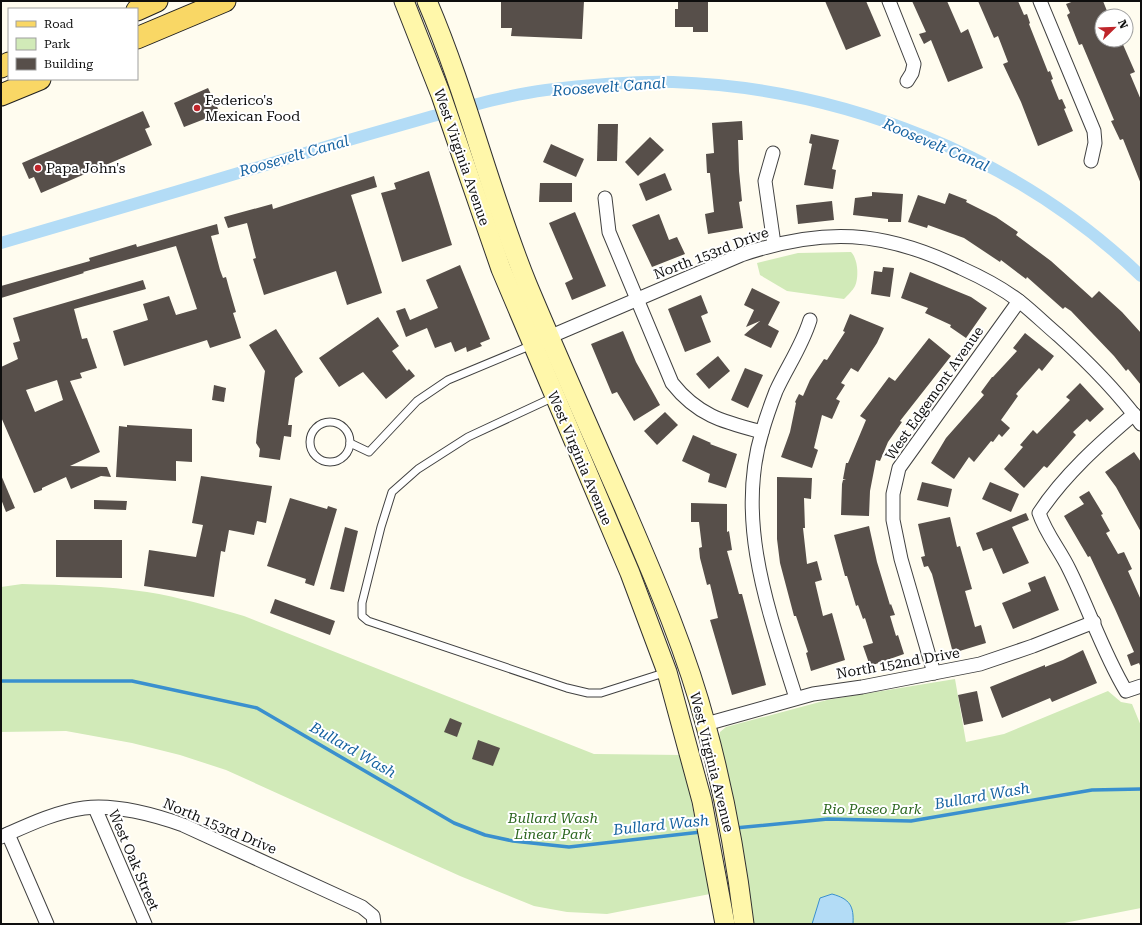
<svg xmlns="http://www.w3.org/2000/svg" width="1142" height="925" viewBox="0 0 1142 925" font-family="'Roboto Serif',serif">
<rect width="100%" height="100%" fill="#fffcef"/>
<g fill="#d1eab8">
<path d="M851,252C858,259 859,277 855,286C853,290 848,295 844,299L787,291L760,275L757,263L798,253Z"/>
<path d="M22,584C64,585 106,586 147,592C179,597 212,607 244,616L594,754L682,755L710,894L607,914L567,912L534,906L460,876L226,770L180,755L132,743L66,731L1,732V587Z"/>
<polygon points="955,679 966,742 1004,734 1108,691 1121,702 1132,704 1141,726 1141,908 1059,924 752,924 718,743 720,732 726,727 827,700"/>
</g>
<path fill="#b3dcf6" stroke="#3a90ce" d="M832,894C850,899 854,906 853,924H812L820,898Z"/>
<g fill="none" stroke-linecap="round" stroke-linejoin="round">
<g stroke="#3a90ce" stroke-width="3.5">
<polyline points="1,681 132,681 257,708 454,823 485,835 513,841 569,847 701,832"/>
<polyline points="735,828 828,819 911,821 1092,790 1141,789"/>
</g>
<path stroke="#b3dcf6" stroke-width="12" d="M1,243C100,214 200,185 299,155C343,141 388,129 433,116C470,106 508,95 546,90C588,85 631,81 673,82C845,88 1018,157 1141,276"/>
</g>
<g fill="#574f4a" fill-rule="evenodd">
<polygon points="501,1 584,1 582,39 511,36 512,28 501,28"/>
<polygon points="678,1 708,1 708,32 693,32 693,27 675,27 675,9 678,9"/>
<polygon points="825,1 866,1 881,36 846,50"/>
<polygon points="912,1 947,1 961,33 968,29 983,68 948,82 931,40 924,44 919,34 926,32"/>
<polygon points="978,1 1018,1 1024,15 1027,14 1030,23 1029,24 1048,72 1050,71 1053,79 1051,80 1059,100 1062,99 1066,108 1064,109 1073,131 1038,146 1021,102 1003,64 1008,62 998,36 994,38"/>
<polygon points="1074,1 1103,1 1109,16 1102,16 1102,40 1121,40 1135,72 1130,74 1141,100 1141,184 1123,139 1120,140 1111,121 1114,120 1082,44 1079,45 1067,15 1070,13 1066,4"/>
<polygon points="208,88 220,113 184,127 174,103"/>
<polygon points="143,111 150,127 145,129 152,145 41,193 34,177 29,179 22,163"/>
<polygon points="742,121 743,140 738,140 739,171 742,201 739,202 743,228 708,234 705,214 714,212 710,173 707,173 706,154 714,153 712,123"/>
<polygon points="598,124 618,124 617,161 597,161"/>
<polygon points="811,134 839,140 832,169 836,170 833,189 804,185 812,144 809,143"/>
<polygon points="650,137 664,150 638,176 625,162"/>
<polygon points="551,144 584,159 576,177 543,162"/>
<polygon points="429,171 452,245 402,262 381,193 396,189 394,183"/>
<polygon points="665,173 672,190 646,201 639,184"/>
<polygon points="374,176 377,187 351,195 382,293 347,305 336,271 264,295 253,259 256,258 247,223 228,228 224,217 272,204 273,209"/>
<polygon points="540,183 572,183 572,202 539,202"/>
<polygon points="872,192 903,194 901,222 888,222 888,219 853,215 855,198 872,196"/>
<polygon points="949,193 967,200 966,202 996,217 1018,232 1016,235 1051,261 1092,298 1099,291 1122,312 1141,333 1141,385 1128,369 1126,371 1114,356 1071,311 1065,307 1063,309 1027,277 1026,279 1001,260 1000,262 964,238 928,225 927,228 908,222 918,195 945,204"/>
<polygon points="832,201 834,220 798,224 796,205"/>
<polygon points="575,212 606,286 572,300 565,283 573,279 549,223"/>
<polygon points="659,214 669,240 677,237 685,254 652,267 632,225"/>
<polygon points="217,224 219,234 211,236 220,270 223,278 226,277 229,288 236,312 233,313 241,338 210,348 207,340 124,366 113,331 148,320 143,304 169,296 176,315 197,309 176,246 83,272 84,273 1,298 1,286 90,261 89,258 136,244 137,247"/>
<polygon points="460,265 490,339 480,343 482,346 467,352 466,347 455,352 451,342 435,348 427,328 406,337 396,311 405,308 410,320 438,308 426,280"/>
<polygon points="883,267 894,268 890,297 871,294 874,271 882,272"/>
<polygon points="910,272 971,297 987,308 966,338 950,327 951,325 925,313 928,308 901,298"/>
<path d="M143,280L146,289L74,309L82,339L87,338L97,368L80,373L82,378L70,381L100,452L70,466L107,467L111,477L101,476L71,489L66,477L42,488V490L34,493L1,417V367L18,359L13,343L20,341L13,318ZM57,380L63,400L35,412L26,390Z"/>
<polygon points="752,288 780,302 768,325 779,331 771,348 744,335 760,321 746,327 754,310 744,305"/>
<polygon points="701,295 708,313 701,316 711,342 685,352 668,309"/>
<polygon points="850,314 884,328 877,343 858,372 851,368 841,383 845,385 836,399 840,401 832,419 822,415 814,448 818,450 812,468 781,457 790,432 796,403 795,402 799,394 803,396 810,380 824,359 827,360 845,332 843,331"/>
<polygon points="378,317 399,346 392,351 407,371 409,369 415,376 386,399 363,372 339,387 319,358"/>
<polygon points="276,329 303,372 295,378 288,425 292,425 291,437 284,436 280,460 259,457 260,449 256,443 257,432 265,371 249,345"/>
<polygon points="623,331 636,362 660,405 634,421 617,392 612,394 591,344"/>
<polygon points="1025,333 1054,356 1042,371 1039,368 1016,394 1018,396 1001,420 1010,428 1002,437 999,434 993,442 991,441 974,462 969,457 954,479 931,463 946,438 984,395 981,392 992,377 993,377 1017,351 1013,348"/>
<polygon points="929,338 951,356 900,421 902,422 888,442 880,461 876,460 870,491 869,516 841,515 842,484 843,480 846,480 843,479 846,463 848,463 866,420 860,416 889,377 895,381"/>
<polygon points="718,356 730,371 709,389 696,374"/>
<polygon points="745,368 763,375 748,408 731,400"/>
<polygon points="1080,383 1104,409 1090,422 1087,419 1073,432 1076,435 1047,468 1044,466 1024,488 1004,469 1023,447 1020,445 1033,430 1037,434 1070,400 1066,397"/>
<polygon points="214,385 226,388 224,402 212,400"/>
<polygon points="665,412 678,425 657,445 644,431"/>
<polygon points="127,425 192,429 192,462 176,461 176,481 116,477 119,426 127,427"/>
<polygon points="693,435 711,443 710,444 737,454 726,488 708,482 710,474 682,461"/>
<polygon points="1134,452 1141,462 1141,532 1116,487 1105,472"/>
<polygon points="1,475 15,508 6,512 1,499"/>
<polygon points="201,476 272,486 266,523 257,521 254,535 229,530 225,552 221,551 214,597 144,586 149,550 196,557 203,525 192,523"/>
<polygon points="777,477 812,478 811,499 804,498 805,528 803,528 807,564 817,561 822,580 815,582 823,616 832,613 845,660 811,671 806,653 808,652 796,616 794,616 780,563 777,539"/>
<polygon points="922,482 952,489 948,507 917,500"/>
<polygon points="990,482 1019,494 1011,512 982,499"/>
<polygon points="1089,491 1103,514 1101,515 1110,531 1106,533 1118,554 1124,552 1132,569 1128,571 1141,600 1141,668 1139,663 1131,666 1127,655 1134,652 1115,609 1090,556 1088,557 1064,516 1084,504 1079,497"/>
<polygon points="290,498 327,509 328,506 337,509 314,586 305,583 306,579 267,566"/>
<polygon points="94,500 127,501 126,510 94,509"/>
<polygon points="691,503 727,504 727,532 729,531 732,550 727,551 739,594 742,594 766,685 732,695 710,620 718,618 710,584 707,585 700,558 699,548 702,547 699,522 691,522"/>
<polygon points="1026,513 1029,520 1012,527 1029,563 1003,574 992,548 983,551 976,533"/>
<polygon points="950,517 957,547 960,546 972,589 965,591 975,627 981,625 986,643 953,653 932,574 928,566 924,567 921,557 925,556 918,524"/>
<polygon points="869,526 877,562 890,605 891,604 895,615 890,616 896,636 898,635 904,654 870,666 863,646 873,643 865,618 863,619 858,605 856,606 847,576 845,576 834,535"/>
<polygon points="345,527 358,531 344,592 330,589"/>
<polygon points="56,540 122,540 122,578 56,577"/>
<polygon points="1045,576 1059,610 1013,629 1002,603 1031,591 1028,583"/>
<polygon points="275,599 335,621 330,635 270,613"/>
<polygon points="1083,650 1097,683 1052,702 1050,698 1002,718 990,687 1045,665 1045,667 1063,660"/>
<polygon points="977,691 983,721 964,725 958,695"/>
<polygon points="450,718 462,723 457,737 444,732"/>
<polygon points="478,740 500,748 493,766 472,759"/>
</g>
<g fill="none" stroke-linecap="round" stroke-linejoin="round">
<g stroke="#414141" stroke-width="9">
<g id="lane">
<polyline points="554,397 468,437 418,469 392,492 381,527 362,603 362,616 368,621 567,688 588,693 601,693 667,672"/>
<circle cx="330" cy="442" r="20"/>
<polyline points="350,443 369,452 417,401 448,380 532,345"/>
</g>
</g>
<g stroke="#414141" stroke-width="15">
<g id="street">
<polyline points="889,1 914,64 912,73 907,81"/>
<polyline points="1040,1 1094,131 1095,143 1091,161"/>
<polyline points="773,153 765,181 774,244"/>
<path d="M605,198L609,232L672,383C698,416 724,422 762,432"/>
<path d="M542,340L741,255C823,227 883,230 961,268C981,277 1002,288 1019,301C1033,312 1045,324 1058,335C1088,362 1117,391 1141,424"/>
<path d="M1134,414C1100,443 1064,475 1039,513C1046,534 1060,550 1069,569C1089,609 1103,653 1126,691L1141,686"/>
<polyline points="934,673 901,559 893,520 893,494 899,468 1019,301"/>
<path d="M796,698C769,612 735,522 762,432C766,418 771,404 776,391C787,367 802,346 810,320"/>
<polyline points="706,724 813,694 862,687 980,664 1033,646 1094,622"/>
<polyline points="95,808 145,924"/>
<polyline points="8,834 47,924"/>
<path d="M1,837C28,825 55,812 84,808C114,804 155,815 183,825L362,907L373,916L374,924"/>
</g>
</g>
<g stroke="#303030" stroke-width="21">
<g id="secondary">
<polyline points="404,1 441,95 501,269 630,573 667,672 702,801 725,924"/>
<path d="M427,1C467,94 489,191 527,284C558,358 591,432 623,505C654,577 686,650 706,726C724,792 736,857 744,924"/>
</g>
</g>
<g stroke="#1f1f1f" stroke-width="23">
<g id="primary">
<polyline points="137,10 157,1"/>
<polyline points="137,38 225,1"/>
<polyline points="1,67 9,63"/>
<polyline points="1,95 40,79"/>
</g>
</g>
<use href="#lane" stroke="#fff" stroke-width="7"/>
<use href="#street" stroke="#fff" stroke-width="13"/>
<use href="#secondary" stroke="#fff7aa" stroke-width="19"/>
<use href="#primary" stroke="#f9d765" stroke-width="21"/>
</g>
<g fill="#bf252a" stroke="#fff" stroke-width="1.5">
<circle cx="197" cy="108" r="4"/>
<circle cx="38" cy="168" r="4"/>
</g>
<g text-anchor="middle" stroke-width="4" stroke-linejoin="round" paint-order="stroke">
<g font-size="14" fill="#0e0e0e" stroke="#fff" text-anchor="start">
<text x="205" y="105">Federico's<tspan x="205" dy="16">Mexican Food</tspan></text>
<text x="46" y="173">Papa John's</text>
</g>
<g font-size="14" fill="#0e0e0e" stroke="#fff">
<text transform="translate(462 157) rotate(71)" y="5">West Virginia Avenue</text>
<text transform="translate(711 253) rotate(-21)" y="5">North 153rd Drive</text>
<text transform="translate(934 393) rotate(-55)" y="5">West Edgemont Avenue</text>
<text transform="translate(580 458) rotate(67)" y="5">West Virginia Avenue</text>
<text transform="translate(898 663) rotate(-10)" y="5">North 152nd Drive</text>
<text transform="translate(712 762) rotate(76)" y="5">West Virginia Avenue</text>
<text transform="translate(220 826) rotate(23)" y="5">North 153rd Drive</text>
<text transform="translate(134 860) rotate(67)" y="5">West Oak Street</text>
</g>
<g font-size="14" font-style="italic" fill="#2b661e" stroke="#fff">
<text x="872" y="814">Rio Paseo Park</text>
<text x="553" y="823">Bullard Wash<tspan x="553" dy="16">Linear Park</tspan></text>
</g>
<g font-size="15" font-style="italic" fill="#1662a0" stroke="#fff">
<text transform="translate(609 87) rotate(-4)" y="5">Roosevelt Canal</text>
<text transform="translate(936 145) rotate(23)" y="5">Roosevelt Canal</text>
<text transform="translate(294 156) rotate(-16)" y="5">Roosevelt Canal</text>
<text transform="translate(353 750) rotate(30)" y="5">Bullard Wash</text>
<text transform="translate(982 796) rotate(-10)" y="5">Bullard Wash</text>
<text transform="translate(661 825) rotate(-6)" y="5">Bullard Wash</text>
</g>
</g>
<rect width="1142" height="925" fill="none" stroke="#0e0e0e" stroke-width="4"/>
<rect x="8" y="8" width="130" height="72" fill="#ffffff" stroke="#9f9f9f"/>
<rect x="16" y="21" width="20" height="6" fill="#f9d765" stroke="#9f9f9f"/>
<text x="44" y="28" font-size="12" fill="#0e0e0e">Road</text>
<rect x="16" y="38" width="20" height="12" fill="#d1eab8" stroke="#9f9f9f"/>
<text x="44" y="48" font-size="12" fill="#0e0e0e">Park</text>
<rect x="16" y="58" width="20" height="12" fill="#574f4a" stroke="#9f9f9f"/>
<text x="44" y="68" font-size="12" fill="#0e0e0e">Building</text>
<g transform="translate(1114 28) rotate(67)"><circle r="19" fill="#ffffff" stroke="#9f9f9f"/>
<path d="M0-3L7 15L0 10L-7 15Z" fill="#bf252a"/>
<text y="-6" font-size="11" font-weight="bold" text-anchor="middle" fill="#0e0e0e">N</text>
</g>
</svg>
